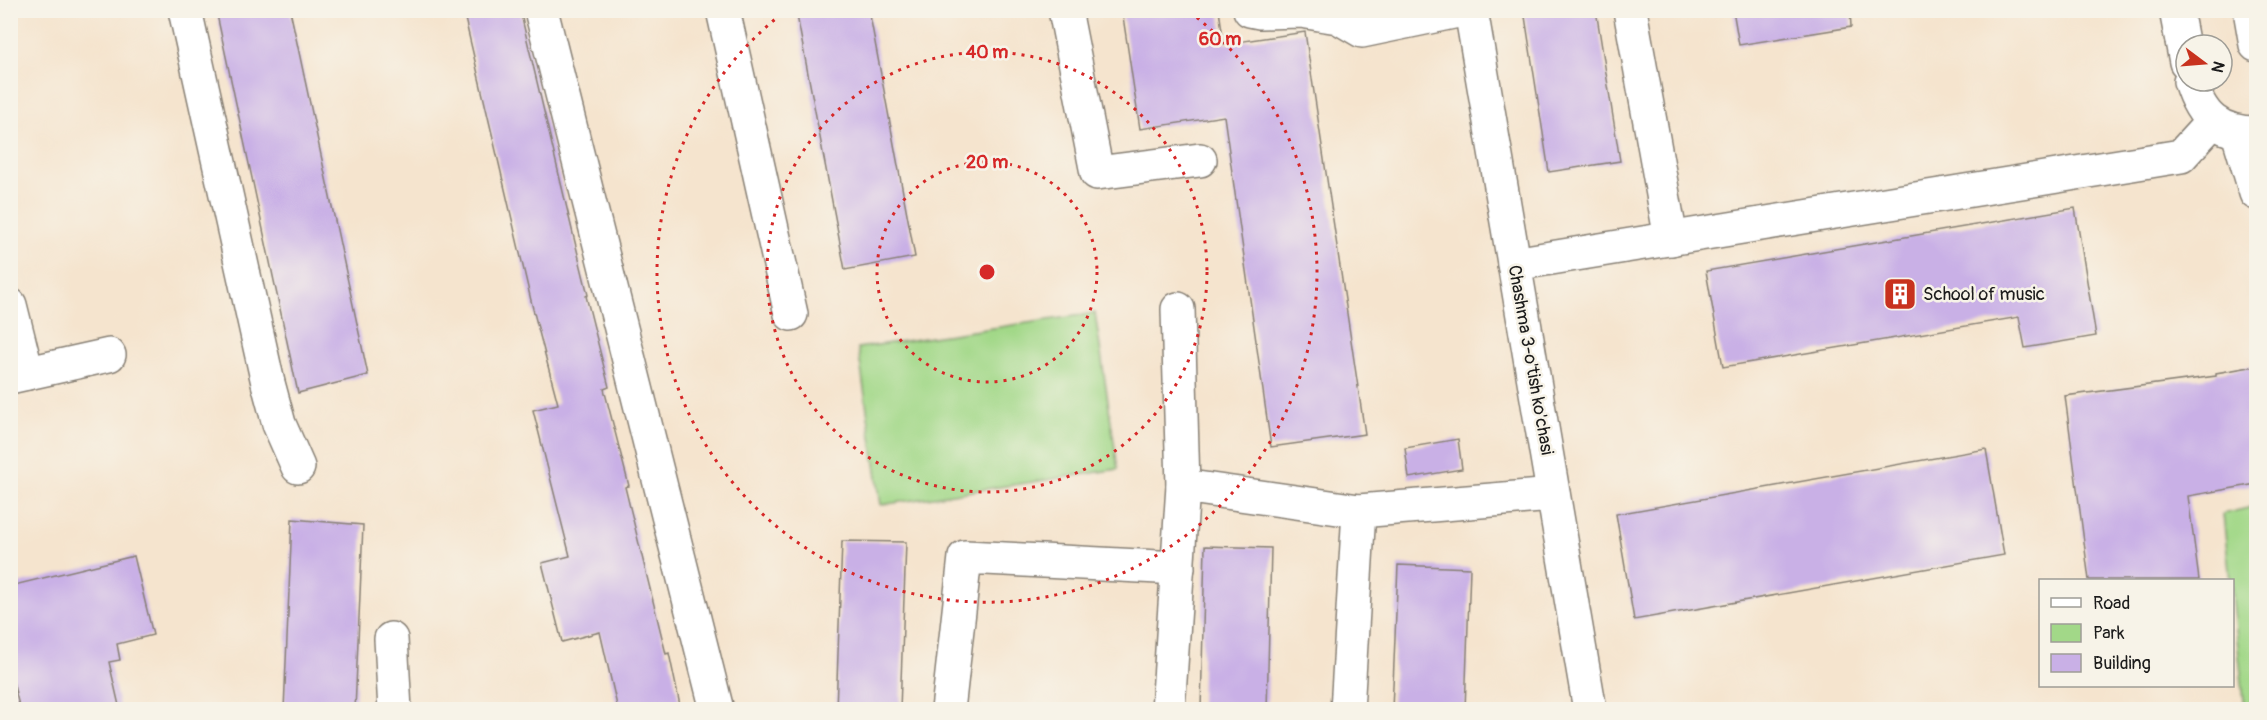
<svg xmlns="http://www.w3.org/2000/svg" width="2267" height="720" viewBox="0 0 2267 720" font-family="Pangolin,sans-serif">
<rect width="100%" height="100%" fill="#f7f3e8"/>
<filter id="ink" filterUnits="userSpaceOnUse"><feTurbulence type="fractalNoise" baseFrequency=".0167" numOctaves="2"/><feDisplacementMap in="SourceGraphic" scale="12" xChannelSelector="R" yChannelSelector="G"/><feConvolveMatrix kernelMatrix="1 2 1 2 8 2 1 2 1" color-interpolation-filters="sRGB"/></filter>
<filter id="wash" filterUnits="userSpaceOnUse"><feTurbulence type="fractalNoise" baseFrequency=".008" numOctaves="4" result="noise"/><feDisplacementMap in="SourceGraphic" scale="24" xChannelSelector="R" yChannelSelector="G"/><feGaussianBlur stdDeviation="1.35" result="paint"/><feColorMatrix in="noise" values="0 0 0 0 0 0 0 0 0 0 0 0 0 0 0 0 0 1.4 0 .05"/><feComposite in="paint" operator="in"/></filter>
<g filter="url(#wash)">
<rect width="100%" height="100%" fill="#f5e4ce"/>
<g fill="#a2d888" stroke="#5f7a52" stroke-width="1.5">
<polygon points="1095,313 1118,469 881,505 858,348"/>
<polygon points="2256,506 2256,709 2245,709 2233,602 2232,580 2230,580 2223,514"/>
</g>
<g id="blocks">
<g fill="#c9b0e6">
<polygon points="216,10 290,10 368,375 298,393"/>
<polygon points="463,10 520,10 573,234 588,295 586,296 609,387 604,389 629,486 625,487 666,654 669,653 681,710 618,710 600,632 562,642 542,563 570,556 533,410 558,404 533,309"/>
<polygon points="796,10 869,10 915,257 845,270"/>
<polygon points="1122,10 1219,10 1224,44 1305,32 1365,434 1271,447 1224,116 1140,129"/>
<polygon points="1524,10 1596,10 1620,161 1549,172"/>
<polygon points="1733,10 1850,10 1851,27 1739,45"/>
<polygon points="2075,208 2096,336 2025,348 2019,317 1723,367 1706,271"/>
<polygon points="2256,366 2256,484 2188,496 2199,580 2089,580 2065,396 2216,376 2216,373"/>
<polygon points="1458,439 1462,469 1409,478 1405,448"/>
<polygon points="1986,449 2004,555 1634,620 1616,514"/>
<polygon points="292,519 363,525 355,710 284,710"/>
<polygon points="842,541 906,542 900,710 836,710"/>
<polygon points="1205,546 1271,548 1267,710 1201,710"/>
<polygon points="134,556 153,635 117,644 120,660 109,662 120,710 20,710 10,669 10,586"/>
<polygon points="1398,565 1470,568 1465,710 1392,710"/>
</g>
</g>
</g>
<g filter="url(#ink)">
<use href="#blocks" fill-opacity="0" stroke="#888075" stroke-width="1.5"/>
<g fill="none" stroke-linecap="round" stroke-linejoin="round">
<g stroke="#888075" stroke-width="36">
<g id="minor">
<polyline points="185,10 268,383 279,424 298,467"/>
<polyline points="541,10 717,710"/>
<polyline points="723,10 791,314"/>
<polyline points="1065,10 1097,173 1200,160"/>
<polyline points="1250,10 1260,12 1301,11 1338,17 1362,31 1463,10"/>
<polyline points="1471,10 1590,710"/>
<polyline points="1630,10 1671,239"/>
<polyline points="2176,10 2186,62"/>
<polyline points="2250,10 2256,45"/>
<path d="M2190,81C2201,117 2218,133 2256,133"/>
<polyline points="2238,133 2256,193"/>
<polyline points="1514,264 2181,156 2212,122"/>
<polyline points="10,305 27,373"/>
<polyline points="1178,309 1183,486"/>
<polyline points="10,377 109,355"/>
<polyline points="391,639 395,710"/>
<polyline points="948,710 965,557 1178,568"/>
<polyline points="1168,710 1183,486 1359,511 1553,495"/>
<polyline points="1347,710 1359,511"/>
</g>
</g>
<use href="#minor" stroke="#fff" stroke-width="33"/>
</g>
</g>
<g fill="none" stroke="#d62828" stroke-width="3" stroke-dasharray="3 6">
<circle cx="987" cy="272" r="110"/>
<circle cx="987" cy="272" r="220"/>
<path d="M1190 12A330 330 0 1 1 784 12"/>
</g>
<defs>
<g id="building-square" transform="scale(1.725)"><rect x="-9" y="-9" width="18" height="18" rx="4" fill="#c8321e" stroke="#f7f3e8"/><path d="M-4-6H4V6H1V3H-1V6H-4ZM-2.5-4.3h1.7v1.8h-1.7ZM.8-4.3h1.7v1.8H.8ZM-2.5-1h1.7V.8h-1.7ZM.8-1h1.7V.8H.8Z" fill="#fff"/></g>
</defs>
<g fill-rule="evenodd">
<use href="#building-square" x="1900" y="294"/>
</g>
<g text-anchor="middle" stroke-width="5" stroke-linejoin="round" paint-order="stroke">
<g font-size="18" fill="#1c1c1c" stroke="#f7f3e8" text-anchor="start">
<text x="1923" y="300">School of music</text>
</g>
<g font-size="18" fill="#1c1c1c" stroke="#f7f3e8">
<text transform="translate(1531 360) rotate(80)" y="6">Chashma 3-o'tish ko'chasi</text>
</g>
</g>
<circle cx="987" cy="272" r="9" fill="#d62828" stroke="#f7f3e8" stroke-width="3"/>
<g font-size="18" text-anchor="middle" font-weight="bold" fill="#d62828" stroke="#f7f3e8" stroke-width="5" stroke-linejoin="round" paint-order="stroke">
<text x="1220" y="45">60 m</text>
<text x="987" y="58">40 m</text>
<text x="987" y="168">20 m</text>
</g>
<rect width="2267" height="720" fill="none" stroke="#f7f3e8" stroke-width="36"/>
<rect x="2039" y="579" width="195" height="108" fill="#f7f3e8" stroke="#9f9d96" stroke-width="1.5"/>
<rect x="2051" y="598" width="30" height="9" fill="#ffffff" stroke="#9f9d96" stroke-width="1.5"/>
<text x="2093" y="609" font-size="18" fill="#1c1c1c">Road</text>
<rect x="2051" y="624" width="30" height="18" fill="#a2d888" stroke="#9f9d96" stroke-width="1.5"/>
<text x="2093" y="639" font-size="18" fill="#1c1c1c">Park</text>
<rect x="2051" y="654" width="30" height="18" fill="#c9b0e6" stroke="#9f9d96" stroke-width="1.5"/>
<text x="2093" y="669" font-size="18" fill="#1c1c1c">Building</text>
<g transform="translate(2204 63) rotate(106)"><circle r="28" fill="#f7f3e8" stroke="#9f9d96" stroke-width="1.5"/>
<path d="M0-4.5L10 22L0 15L-10 22Z" fill="#c8321e"/>
<text y="-9" font-size="16" font-weight="bold" text-anchor="middle" fill="#1c1c1c">N</text>
</g>
</svg>
